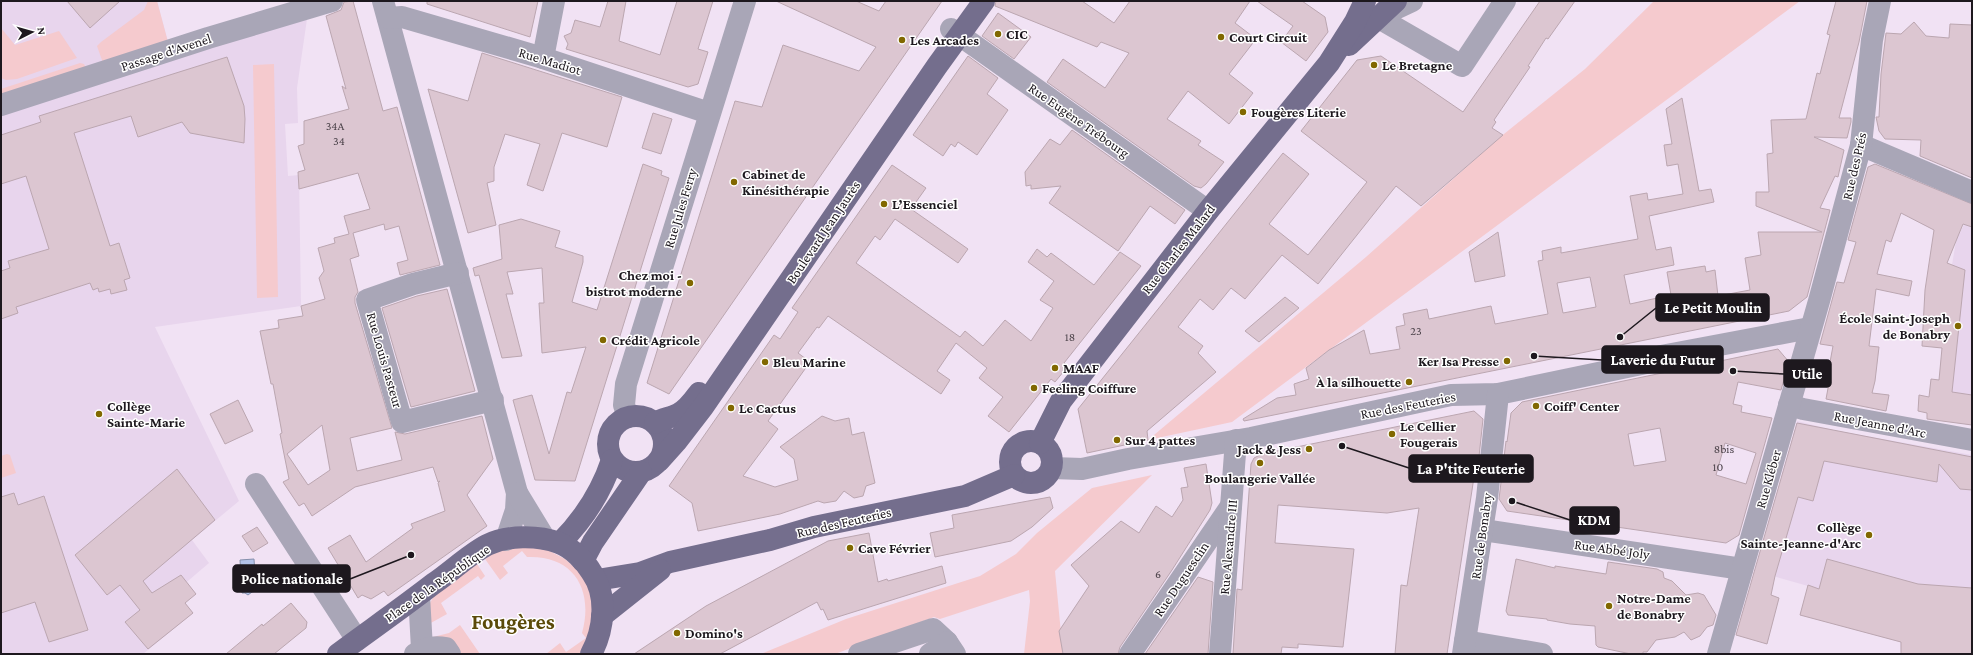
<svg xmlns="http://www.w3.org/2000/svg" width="1973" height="655" viewBox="0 0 1973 655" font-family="'Crimson Pro',serif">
<rect width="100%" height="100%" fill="#f1e2f4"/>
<g fill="#e8d5ed">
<polygon points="1,1 157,1 168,42 1,97"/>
<polygon points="308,12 297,88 298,123 285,124 288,176 299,175 301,306 155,327 239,501 192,540 209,563 175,592 193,613 143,654 1,654 1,110"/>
<polygon points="1972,208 1972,425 1936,420 1946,301 1956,241"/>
<polygon points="1797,421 1833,430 1972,455 1972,654 1901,654 1900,642 1800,615 1808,586 1755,571"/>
</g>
<g fill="#f5cace">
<polygon points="148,1 157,1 168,42 103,63 97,46 101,42 144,10"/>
<polygon points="1654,1 1800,1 1232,422 1148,440 1366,257 1499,138 1585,69"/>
<polygon points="1,28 15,45 59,31 77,58 17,79 6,80 1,78"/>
<polygon points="80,63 84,64 86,68 1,97 1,89"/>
<polygon points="274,64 278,297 257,298 253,65"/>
<polygon points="7,454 10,455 16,473 1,478 1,456"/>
<polygon points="1152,475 1055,571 1063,654 1024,654 1030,601 1029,590 940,619 934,617 835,654 761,654 846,619 980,576 1016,554 1037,533 1092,488"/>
<path d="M520,546L544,548L565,559L583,575L594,598L595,623L581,654H546L560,643L566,652L586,638L582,633C594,590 574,555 527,557L522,551L503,566L508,573L500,580L485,559L495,552Z"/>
<polygon points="477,564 485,576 481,580 478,576 441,603 447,614 429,624 430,603 435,594"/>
<polygon points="460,625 480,654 460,654 429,638 449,633"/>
</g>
<polygon fill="#b2c2e8" stroke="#858fab" points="254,559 256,591 252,592 248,595 245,593 242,593 240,560"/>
<g fill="#dcc6d1" stroke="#bba6b0" fill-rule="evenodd">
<polygon points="67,1 120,1 90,28"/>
<path d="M353,1L383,111L397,107L440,265L400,275L397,263L408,260L399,226L385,230L384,224L353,233L359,256L350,259L358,292L355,297V303L392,428L350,438L357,471L402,460L395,432L405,434L482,416L493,459L467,495L487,526L388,596L384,591L371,599L362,595L358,598L328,548L350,535L366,562L413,528L411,524L445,511L438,483L440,481L438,482L433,467L355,487L312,516L304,503L299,506L283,482L289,479L280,434L282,433L273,384H271L260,331L279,328L278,320L303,316L301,306L325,299L319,278L324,271L318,248L335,243L334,238L349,234L344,216L370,209L358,173L299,189L298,172L305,170L298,146L304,144V121L349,109L342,86L346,89L326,16L341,10L344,2ZM322,425L330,470L308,485L287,454Z"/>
<polygon points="427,1 538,1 530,37 427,4"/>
<polygon points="608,1 626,1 619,41 660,55 677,1 713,1 698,49 708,52 698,84 688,87 566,49 568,44 564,36 571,33 575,20 600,27"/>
<polygon points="776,1 856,1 879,11 886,1 942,1 669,394 647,383 735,101 762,107 783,45 859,71 876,47"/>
<polygon points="996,1 1082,1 1114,23 1130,1 1250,1 1235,23 1256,39 1229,74 1253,93 1229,124 1188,91 1167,119 1201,141 1198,145 1224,162 1206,184 1201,188 1194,186 1047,82 1063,59 1105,88 1129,53 1101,42 1097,47 995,6"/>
<polygon points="1257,1 1302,1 1325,17 1328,32 1306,61 1281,42 1293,26"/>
<polygon points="1540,1 1575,1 1548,39 1546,38 1528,66 1530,67 1494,120 1496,122 1492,128 1503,135 1421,206 1396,186 1318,284 1282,255 1245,299 1231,288 1213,310 1200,299 1178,327 1203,346 1198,353 1216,372 1147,431 1148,440 1087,453 1078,409 1283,153 1309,174 1269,224 1308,255 1367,182 1301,131 1357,60 1381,56 1463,112"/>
<path d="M1836,1H1867L1859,42L1839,118H1851V122L1847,138L1814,137L1844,150L1838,177L1835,176L1820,208L1830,210L1807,297L1789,311L1244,421L1243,419L1277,398L1296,395L1294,384L1309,379L1306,368L1329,350L1364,330L1370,354L1400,349L1396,327L1405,325L1403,314L1427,309L1429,319L1491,306L1495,324L1548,314L1538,261L1543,260L1542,251L1561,247V253L1638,239L1630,196L1647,193L1648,200L1683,194L1678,164L1667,166L1664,145L1672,144L1666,109L1682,98L1699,191L1711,189L1714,202L1649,216L1656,250L1671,247L1674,265L1624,275L1630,304L1671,295L1667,272L1705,266L1706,272L1715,270L1718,296L1750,290L1745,258L1761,255L1758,232H1822L1756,206V192H1769L1767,154L1773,153L1771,120L1806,119L1817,73L1820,74L1830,35L1827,34ZM1590,277L1596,307L1563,313L1557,283Z"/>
<polygon points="998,13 1031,37 1014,59 982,36"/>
<polygon points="1914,22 1926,36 1949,38 1950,24 1972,25 1972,178 1920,156 1921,140 1885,139 1879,131 1876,117 1879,117 1881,74 1886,33 1901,34"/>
<polygon points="482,53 622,97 607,147 562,133 543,191 527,185 540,144 505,134 494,167 494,181 487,183 496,225 468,233 428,89 468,101"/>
<polygon points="968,56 998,78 987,94 1008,110 977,155 958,142 955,147 951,144 943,156 913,135"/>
<polygon points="227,57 244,106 245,119 244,143 190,133 182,122 138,137 131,116 74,133 110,246 119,243 130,278 124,280 127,290 111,294 110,289 99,292 98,288 93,290 90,283 16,307 18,313 1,319 1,271 10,268 8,261 49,249 26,176 1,184 1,135 41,122 39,116"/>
<polygon points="653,113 672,119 661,154 642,148"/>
<polygon points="1072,130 1185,210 1175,224 1150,206 1118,251 1049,203 1061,186 1031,189 1031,185 1026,186 1025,172 1050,139 1060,145"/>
<polygon points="643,164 662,171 661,175 669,178 575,481 535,480 513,400 532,395 549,454 567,392 571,393 586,347 542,353 539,303 544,303 542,268 507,272 513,294 506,294 522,356 502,358 479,275 475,276 473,268 502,259 499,225 521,219 560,231 555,247 583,256 583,262 572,302 597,310"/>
<polygon points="1875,164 1972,204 1972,227 1963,224 1947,263 1965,270 1952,392 1972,395 1972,425 1927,419 1927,413 1918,411 1919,395 1929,397 1931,379 1939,380 1942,348 1922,346 1925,290 1934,230 1901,213 1891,242 1886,240 1877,274 1912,281 1909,296 1876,289 1869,346 1879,347 1875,381 1872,393 1889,395 1886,411 1826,399 1829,383 1828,373 1833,346 1820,344 1837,282 1844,283 1856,242 1848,240 1868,167"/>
<polygon points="892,165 926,188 911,209 968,249 958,263 895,219 880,240 875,236 856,263 960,337 965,331 983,346 1005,320 1031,341 1053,308 1040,300 1054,281 1028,262 1037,249 1047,257 1051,253 1094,285 1120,252 1141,266 1064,363 1068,366 1055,382 1051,379 1009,432 988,416 1003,397 979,378 987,368 956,343 937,371 950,380 941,394 828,316 819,328 817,327 798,353 810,362 768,421 778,429 743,476 775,487 798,480 794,459 780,447 822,416 835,421 849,418 852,435 864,432 875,483 866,486 863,496 854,498 844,491 836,501 824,503 818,501 780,514 698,531 692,503 669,486 774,335 780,339 798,312 792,308"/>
<polygon points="1498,232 1505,276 1475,282 1469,252"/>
<polygon points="447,289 475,391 411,407 382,308 417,296"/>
<polygon points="1285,297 1299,308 1259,342 1245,331"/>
<path d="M1778,349L1789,362L1781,390L1738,382L1733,404L1742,406L1741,412L1772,418L1739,535L1726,543L1507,511L1499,499L1506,441L1507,442L1511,413L1522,402ZM1660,428L1666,461L1634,466L1628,434ZM1725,443L1756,453L1746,484L1716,475Z"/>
<polygon points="238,400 253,431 225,444 210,414"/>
<polygon points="1474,411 1483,419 1478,466 1476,464 1447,654 1395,654 1401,585 1407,586 1419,508 1387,513 1278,505 1275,543 1354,549 1343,647 1298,644 1298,648 1282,647 1281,654 1233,654 1237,589 1242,590 1251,464 1254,458 1262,454"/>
<polygon points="1797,423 1972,457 1972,490 1960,489 1939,464 1937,482 1824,461 1813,501 1798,497 1775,576 1771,595 1779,598 1767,644 1736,635"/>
<polygon points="1206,464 1212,503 1210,510 1172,570 1120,647 1118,654 1063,654 1059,631 1089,586 1071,565 1121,521 1139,533 1156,506 1172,517 1183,500 1181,488 1188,487 1184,468"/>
<polygon points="177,469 215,520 143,581 152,593 181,575 196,594 185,603 193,613 148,649 125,622 140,610 120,585 107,595 75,555"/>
<polygon points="14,493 18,505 44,496 88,630 49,642 35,602 1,613 1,497"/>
<polygon points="1050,497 1053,508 1032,527 1011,541 935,557 930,533 954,528 952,515"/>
<polygon points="257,527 268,543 253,552 242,536"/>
<polygon points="869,533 878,582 887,579 888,581 942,566 946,583 828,620 823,609 821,610 817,602 720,654 634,654 706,606 828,541"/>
<polygon points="1516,559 1555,568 1555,566 1606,574 1608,562 1657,569 1663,572 1664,578 1672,581 1686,595 1698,593 1704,595 1716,615 1713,625 1707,627 1700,636 1691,640 1684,632 1675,637 1656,640 1647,652 1643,652 1643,654 1631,654 1598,647 1596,645 1595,626 1570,624 1547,620 1547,619 1508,615 1506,611"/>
<polygon points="1827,559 1918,584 1972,588 1972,654 1901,654 1901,642 1800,615 1808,585 1819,589"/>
<polygon points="1198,577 1213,582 1208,654 1145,654"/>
<polygon points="291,603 307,622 306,628 274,654 226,654 262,624 263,626"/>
</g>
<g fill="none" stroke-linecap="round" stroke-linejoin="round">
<g stroke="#a9a6b7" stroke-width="22">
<polyline points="383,1 517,493 516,510 506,540"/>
<polyline points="1377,17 1462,66 1505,1"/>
<polyline points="1378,17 1412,1"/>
<polyline points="388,18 402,17 543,58 709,113"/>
<polyline points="951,29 1208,211"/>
<polyline points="543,58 554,1"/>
<polyline points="1,105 208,38 332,1"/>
<polyline points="1861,145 1972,192"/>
<polyline points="458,273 413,284 367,300 402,422 493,400"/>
<polyline points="1789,405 1803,409 1972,440"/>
<polyline points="628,417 624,405 626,384 745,1"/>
<polyline points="1052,468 1082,469 1128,459 1251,438 1451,395 1498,394 1651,362 1661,356 1810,328"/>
<polyline points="256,484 357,640"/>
<polyline points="517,493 545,539"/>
<polyline points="1483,530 1742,569"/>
<polyline points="419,595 422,649"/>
<polyline points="1465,641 1542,654"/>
<path d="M415,654C425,647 434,646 446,648L450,654"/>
<polyline points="859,654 933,629 947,642 955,654"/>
<polyline points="930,654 947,642"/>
<polyline points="1130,654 1231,506"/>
<polyline points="1220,654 1236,440"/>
<polyline points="1463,654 1487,498 1498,394"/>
<polyline points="1718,654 1819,301 1861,145 1872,40 1880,1"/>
</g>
<g stroke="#746e8d" stroke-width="22">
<polyline points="1349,45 1396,1"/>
<circle cx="636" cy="444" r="28"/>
<path d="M655,423C662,418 671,418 678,414C687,410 693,401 699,393"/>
<circle cx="1031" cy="462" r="21"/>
<polyline points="1040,443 1061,401 1208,211 1329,63 1355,22 1365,1"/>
<polyline points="659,461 676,442 703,407 937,66 984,1"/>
<path d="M560,543C584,519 601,493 612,460"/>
<polyline points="583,561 593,542 641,472"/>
<polyline points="597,580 640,573 670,562 770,540 814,527 965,496 1014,475"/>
<polyline points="602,616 660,570"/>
<path d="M338,654C369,631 402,608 433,584C451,572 468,555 487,545C507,535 538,535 559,543C572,548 585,561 592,573C608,596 604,630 591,654"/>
</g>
</g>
<g fill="#816800" stroke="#fff" stroke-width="1.5">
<circle cx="998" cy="34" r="4"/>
<circle cx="1221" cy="37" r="4"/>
<circle cx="902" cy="40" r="4"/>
<circle cx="1374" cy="65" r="4"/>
<circle cx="1243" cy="112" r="4"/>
<circle cx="734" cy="182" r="4"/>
<circle cx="884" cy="204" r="4"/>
<circle cx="690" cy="283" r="4"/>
<circle cx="1958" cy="326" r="4"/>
<circle cx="603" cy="340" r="4"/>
<circle cx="1507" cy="361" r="4"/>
<circle cx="765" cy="362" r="4"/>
<circle cx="1055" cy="368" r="4"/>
<circle cx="1409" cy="382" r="4"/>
<circle cx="1034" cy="388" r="4"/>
<circle cx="1536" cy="406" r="4"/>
<circle cx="731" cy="408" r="4"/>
<circle cx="99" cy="414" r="4"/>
<circle cx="1392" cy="434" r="4"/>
<circle cx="1117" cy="440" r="4"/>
<circle cx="1309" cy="449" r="4"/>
<circle cx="1260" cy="463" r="4"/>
<circle cx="1869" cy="535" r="4"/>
<circle cx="850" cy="548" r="4"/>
<circle cx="1609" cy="606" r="4"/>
<circle cx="677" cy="633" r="4"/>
</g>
<g text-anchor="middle" stroke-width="3" stroke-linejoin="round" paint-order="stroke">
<g font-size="12" fill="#4d444b">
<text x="335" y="130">34A</text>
<text x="339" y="145">34</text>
<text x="1416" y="335">23</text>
<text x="1070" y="341">18</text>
<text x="1724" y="453">8bis</text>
<text x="1718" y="471">10</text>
<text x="1158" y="578">6</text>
</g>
<g font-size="14" font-weight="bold" fill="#1d181e" stroke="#fff" text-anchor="start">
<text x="1006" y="39">CIC</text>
<text x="1229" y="42">Court Circuit</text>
<text x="910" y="45">Les Arcades</text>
<text x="1382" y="70">Le Bretagne</text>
<text x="1251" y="117">Fougères Literie</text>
<text x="742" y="179">Cabinet de<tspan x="742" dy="16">Kinésithérapie</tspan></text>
<text x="892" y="209">L’Essenciel</text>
<text x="682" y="280" text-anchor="end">Chez moi -<tspan x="682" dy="16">bistrot moderne</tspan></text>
<text x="1950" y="323" text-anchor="end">École Saint-Joseph<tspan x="1950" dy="16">de Bonabry</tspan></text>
<text x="611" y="345">Crédit Agricole</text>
<text x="1499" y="366" text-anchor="end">Ker Isa Presse</text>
<text x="773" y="367">Bleu Marine</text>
<text x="1063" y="373">MAAF</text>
<text x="1401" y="387" text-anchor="end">À la silhouette</text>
<text x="1042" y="393">Feeling Coiffure</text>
<text x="107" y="411">Collège<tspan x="107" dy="16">Sainte-Marie</tspan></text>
<text x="1544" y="411">Coiff' Center</text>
<text x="739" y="413">Le Cactus</text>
<text x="1400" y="431">Le Cellier<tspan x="1400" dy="16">Fougerais</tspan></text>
<text x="1125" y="445">Sur 4 pattes</text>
<text x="1301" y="454" text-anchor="end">Jack &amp; Jess</text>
<text x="1260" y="483" text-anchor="middle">Boulangerie Vallée</text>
<text x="1861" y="532" text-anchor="end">Collège<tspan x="1861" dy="16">Sainte-Jeanne-d'Arc</tspan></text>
<text x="858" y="553">Cave Février</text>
<text x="1617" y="603">Notre-Dame<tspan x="1617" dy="16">de Bonabry</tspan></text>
<text x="685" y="638">Domino's</text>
</g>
<g font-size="14" fill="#1d181e" stroke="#fff">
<text transform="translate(166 52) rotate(-18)" y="5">Passage d'Avenel</text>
<text transform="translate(550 61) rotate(17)" y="5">Rue Madiot</text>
<text transform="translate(1079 120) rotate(35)" y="5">Rue Eugène Trébourg</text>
<text transform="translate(1854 166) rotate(-77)" y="5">Rue des Prés</text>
<text transform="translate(680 208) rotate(-73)" y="5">Rue Jules Ferry</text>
<text transform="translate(823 232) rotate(-56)" y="5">Boulevard Jean Jaurès</text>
<text transform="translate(1178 249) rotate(-52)" y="5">Rue Charles Malard</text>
<text transform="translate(385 360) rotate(74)" y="5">Rue Louis Pasteur</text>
<text transform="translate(1408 405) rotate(-11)" y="5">Rue des Feuteries</text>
<text transform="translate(1880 424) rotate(11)" y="5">Rue Jeanne d'Arc</text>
<text transform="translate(1768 479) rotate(-74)" y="5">Rue Kléber</text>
<text transform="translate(844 522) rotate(-13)" y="5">Rue des Feuteries</text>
<text transform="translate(1481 536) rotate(-82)" y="5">Rue de Bonabry</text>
<text transform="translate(1228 547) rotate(-85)" y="5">Rue Alexandre III</text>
<text transform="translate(1612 549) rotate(8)" y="5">Rue Abbé Joly</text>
<text transform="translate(1181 579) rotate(-56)" y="5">Rue Duguesclin</text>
<text transform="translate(437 583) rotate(-35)" y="5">Place de la République</text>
</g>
<g font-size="22" font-weight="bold" fill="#5b4a0a" stroke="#fff">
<text x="513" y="629">Fougères</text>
</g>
</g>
<path fill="none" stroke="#1d181e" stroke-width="1.5" d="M1620 337L1656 308M1534 356L1602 360M1733 371L1784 374M1342 446L1409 468M1512 501L1570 520M411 555L350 579"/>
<g fill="#1d181e" stroke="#fff" stroke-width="1.5">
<circle cx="1620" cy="337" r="4"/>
<circle cx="1534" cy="356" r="4"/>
<circle cx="1733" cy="371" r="4"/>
<circle cx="1342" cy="446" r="4"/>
<circle cx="1512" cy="501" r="4"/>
<circle cx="411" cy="555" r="4"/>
</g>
<g fill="#1d181e" stroke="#1d181e" stroke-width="1.5">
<rect x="1656" y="294" width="113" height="27" rx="4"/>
<rect x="1602" y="346" width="121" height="27" rx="4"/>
<rect x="1784" y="360" width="47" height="27" rx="4"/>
<rect x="1409" y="455" width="124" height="27" rx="4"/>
<rect x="1570" y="507" width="49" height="27" rx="4"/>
<rect x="233" y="565" width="117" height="27" rx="4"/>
</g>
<g font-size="15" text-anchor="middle" font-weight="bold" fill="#fff">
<text x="1713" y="313">Le Petit Moulin</text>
<text x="1663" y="365">Laverie du Futur</text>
<text x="1807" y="379">Utile</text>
<text x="1471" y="474">La P'tite Feuterie</text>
<text x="1594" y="525">KDM</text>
<text x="292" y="584">Police nationale</text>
</g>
<rect width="1973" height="655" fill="none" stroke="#1d181e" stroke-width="4"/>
<g transform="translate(32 32) rotate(84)" stroke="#ffffff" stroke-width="3" paint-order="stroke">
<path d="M0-3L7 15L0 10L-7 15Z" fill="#1d181e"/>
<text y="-6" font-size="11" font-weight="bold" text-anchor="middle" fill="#1d181e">N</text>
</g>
</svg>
